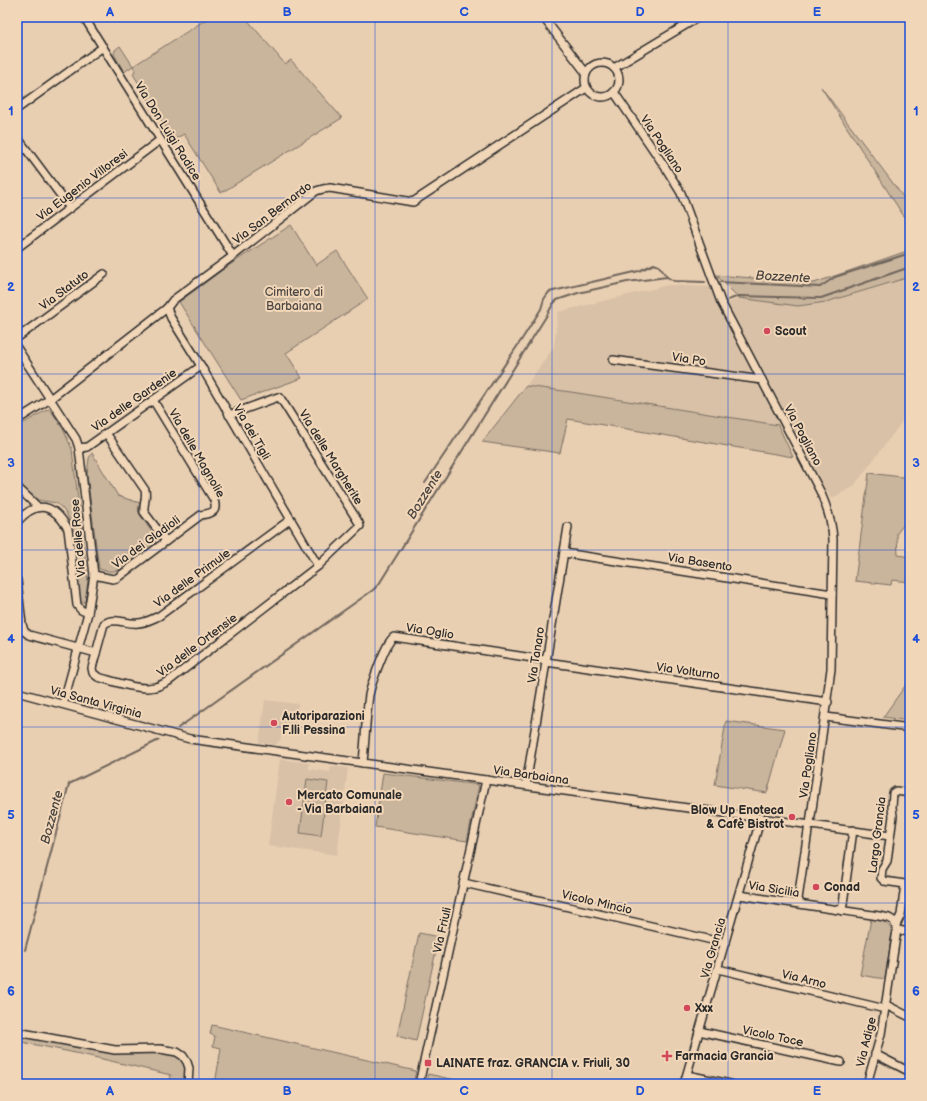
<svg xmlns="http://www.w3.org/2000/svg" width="927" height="1101" viewBox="0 0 927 1101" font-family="'Balsamiq Sans',sans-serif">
<rect width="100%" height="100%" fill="#e9cfb2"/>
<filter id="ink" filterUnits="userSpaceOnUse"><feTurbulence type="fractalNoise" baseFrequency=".025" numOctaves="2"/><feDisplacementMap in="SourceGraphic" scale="8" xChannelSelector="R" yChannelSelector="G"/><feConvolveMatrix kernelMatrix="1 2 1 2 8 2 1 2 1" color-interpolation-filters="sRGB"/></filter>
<g filter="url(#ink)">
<g fill="#d9c1a7">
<polygon points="904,280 910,291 910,411 854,486 831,499 765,381 725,304 739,298 798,306 826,302"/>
<polygon points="668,285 712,287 757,379 784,426 571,392 526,386 554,347 558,312"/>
<polygon points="265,700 298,704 294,733 282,732 280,741 279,741 276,745 259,743"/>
<polygon points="280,759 309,763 309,769 330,772 331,766 348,768 337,855 268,846"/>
</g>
<g fill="#c9b49c" stroke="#7a7064">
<polygon points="210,17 245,17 285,64 291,60 342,118 221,193 184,134 171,141 165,129 166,128 133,74 135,70 133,66 124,72 114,54 115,50 120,46 133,66"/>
<polygon points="821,87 910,206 910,226"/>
<polygon points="291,225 316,265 337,251 368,299 286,353 302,378 241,400 179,302 225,268"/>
<polygon points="910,250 910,277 826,302 798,306 739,298 716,275 814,283"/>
<polygon points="526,386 571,392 778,425 793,457 568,419 560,453 482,442"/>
<polygon points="48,409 52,412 63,429 72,449 88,581 85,602 80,602 72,525 67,515 62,508 56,503 38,500 17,482 17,427"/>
<path d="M92,453L118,496L140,503L138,508L139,513L156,538L155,544L121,569C113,573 107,571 99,569L87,475L89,458Z"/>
<polygon points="869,473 910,478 910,517 897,533 898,555 910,557 910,582 892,580 891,585 855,581"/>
<polygon points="910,679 910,721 883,717"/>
<polygon points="726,721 785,729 767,793 715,785"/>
<polygon points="383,773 479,785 467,841 375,827"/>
<polygon points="307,779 328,782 321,836 300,833"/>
<path d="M871,919C881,921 889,921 892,932L885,979L860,975Z"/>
<polygon points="419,933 439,937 416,1041 397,1036"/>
<polygon points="212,1025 416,1071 413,1084 215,1084 221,1048 213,1046 215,1036 210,1034"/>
<path d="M17,1035C58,1043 99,1053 141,1053C152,1053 167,1051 177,1057C188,1064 186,1073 183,1084L170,1081L171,1075L85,1055L17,1041Z"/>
<polygon points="428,1074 474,1084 425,1084"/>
</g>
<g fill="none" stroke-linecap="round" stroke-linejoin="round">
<g stroke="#70665c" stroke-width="2">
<polyline points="720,282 820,287 835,277 910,253"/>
<polyline points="728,300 739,296 821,298 910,267"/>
<polyline points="425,483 522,339 541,309 544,299 549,292 639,271 654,264 659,266 667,277"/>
<polyline points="178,728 373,590 379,584 547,315 553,304 557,300 578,293 627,282 667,277 674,281 705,282"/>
<polyline points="25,950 69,784 159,740"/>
</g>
<g stroke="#2b2b2b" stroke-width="10">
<g id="street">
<polyline points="84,17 233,256"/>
<polyline points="543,17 586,73"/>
<circle cx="602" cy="80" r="17"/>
<polyline points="614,68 699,17"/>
<path d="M614,92L665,167L681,193L721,302L820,491C827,507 832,521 833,539L831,669L810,824"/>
<polyline points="17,109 103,47"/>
<polyline points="17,137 70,208"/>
<polyline points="17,248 160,140"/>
<polyline points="167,308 171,318 201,366 318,566"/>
<polyline points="17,338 104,274"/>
<polyline points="17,348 76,439 79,448 94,575 88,613 63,704"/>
<polyline points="613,360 762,380"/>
<path d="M229,415L278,397L281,399L359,523L360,526L318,566L169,681C164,683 160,686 155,687C139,691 113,681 98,677L93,673L92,668L104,624C114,616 127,625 138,623C145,623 152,619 159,616L291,519"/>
<polyline points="17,420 50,399 167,308 173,300 233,256 316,191 323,189 330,188 413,202 586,88"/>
<path d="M106,433L145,490C147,498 143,504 144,512L166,541"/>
<polyline points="79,448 87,447 201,366"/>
<polyline points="17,487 38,507"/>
<path d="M17,522C37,499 54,504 68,529L77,605L81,610L88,613"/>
<polyline points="564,553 832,594"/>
<path d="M94,575L113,579L117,578L201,515C211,513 218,513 214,500L153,400"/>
<polyline points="17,580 22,624 24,631 29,635 96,653"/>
<polyline points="546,662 828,702"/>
<polyline points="17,692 190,739 890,836"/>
<polyline points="826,717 910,728"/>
<path d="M363,763C365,740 366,717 369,695C371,685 386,641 394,637L546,660"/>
<polyline points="526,785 568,527"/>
<polyline points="464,883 725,943"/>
<polyline points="739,895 879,916 889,918 894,921 897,930 881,1034 867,1084"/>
<polyline points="800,903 798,899 809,824"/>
<polyline points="842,911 853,830"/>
<polyline points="896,925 901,915 905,884 884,881 881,878 882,869 887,861 893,816 892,807 893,793 896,791 910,793"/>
<polyline points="897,930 910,932"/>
<polyline points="718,969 885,1009"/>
<polyline points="886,1005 910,1017"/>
<polyline points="699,1031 841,1062"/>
<polyline points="17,1032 115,1050 160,1049 177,1052 183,1056 187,1062 189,1068 188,1084"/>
<polyline points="875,1054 910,1072"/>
<polyline points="687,1075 730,1084"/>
<polyline points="419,1084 486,780"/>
<polyline points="684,1084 761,817"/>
</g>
</g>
<use href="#street" stroke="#f1d6b8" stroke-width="7"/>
</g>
</g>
<path fill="none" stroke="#1d4ed8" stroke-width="1" stroke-opacity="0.55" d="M199,17V1084M375,17V1084M552,17V1084M728,17V1084M17,198H910M17,374H910M17,550H910M17,727H910M17,903H910"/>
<g fill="#d1495b" stroke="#f1d6b8" stroke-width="1.5">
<circle cx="767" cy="331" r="4"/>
<circle cx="274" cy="723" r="4"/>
<circle cx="289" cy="802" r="4"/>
<circle cx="792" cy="817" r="4"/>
<circle cx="816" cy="887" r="4"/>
<circle cx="687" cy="1008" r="4"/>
<path d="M665 1050h4v4h4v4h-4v4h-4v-4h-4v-4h4z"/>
<rect x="424" y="1059" width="8" height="8" rx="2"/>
</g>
<g text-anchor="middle" stroke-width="4" stroke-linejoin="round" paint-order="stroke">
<g font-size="12" fill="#2b2b2b" stroke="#f1d6b8">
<text transform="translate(168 131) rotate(58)" y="4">Via Don Luigi Radice</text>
<text transform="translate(662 144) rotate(56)" y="4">Via Pogliano</text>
<text transform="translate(82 185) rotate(-37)" y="4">Via Eugenio Villoresi</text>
<text transform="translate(272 213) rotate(-37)" y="4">Via San Bernardo</text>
<text transform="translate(64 290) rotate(-37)" y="4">Via Statuto</text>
<text transform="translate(689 359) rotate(8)" y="4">Via Po</text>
<text transform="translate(134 400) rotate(-35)" y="4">Via delle Gardenie</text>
<text transform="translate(252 432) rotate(60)" y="4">Via dei Tigli</text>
<text transform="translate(803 435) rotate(62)" y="4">Via Pogliano</text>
<text transform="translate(197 453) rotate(60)" y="4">Via delle Magnolie</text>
<text transform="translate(331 457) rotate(58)" y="4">Via delle Margherite</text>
<text transform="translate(78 538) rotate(-95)" y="4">Via delle Rose</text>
<text transform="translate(146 542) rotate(-36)" y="4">Via dei Gladioli</text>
<text transform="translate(700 562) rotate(9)" y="4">Via Basento</text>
<text transform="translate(192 578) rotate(-36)" y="4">Via delle Primule</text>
<text transform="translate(430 631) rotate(9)" y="4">Via Oglio</text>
<text transform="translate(197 645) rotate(-37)" y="4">Via delle Ortensie</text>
<text transform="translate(536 655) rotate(-81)" y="4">Via Tanaro</text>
<text transform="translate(688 671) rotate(8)" y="4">Via Volturno</text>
<text transform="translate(96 702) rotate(15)" y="4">Via Santa Virginia</text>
<text transform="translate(808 765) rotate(-82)" y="4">Via Pogliano</text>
<text transform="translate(531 775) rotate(8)" y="4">Via Barbaiana</text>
<text transform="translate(877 835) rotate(-83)" y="4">Largo Grancia</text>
<text transform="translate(774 889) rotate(9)" y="4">Via Sicilia</text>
<text transform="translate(597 902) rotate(13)" y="4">Vicolo Mincio</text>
<text transform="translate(442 930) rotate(-77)" y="4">Via Friuli</text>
<text transform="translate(713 948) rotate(-74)" y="4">Via Grancia</text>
<text transform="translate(804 979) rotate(14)" y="4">Via Arno</text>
<text transform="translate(773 1036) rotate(12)" y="4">Vicolo Toce</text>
<text transform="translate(866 1042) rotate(-76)" y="4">Via Adige</text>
</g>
<g font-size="12" fill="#4b4642" stroke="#f1d6b8">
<text x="294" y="296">Cimitero di<tspan x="294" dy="14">Barbaiana</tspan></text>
</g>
<g font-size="12" font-weight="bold" fill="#2b2b2b" stroke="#f1d6b8" text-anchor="start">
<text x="775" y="335">Scout</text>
<text x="282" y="720">Autoriparazioni<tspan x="282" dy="14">F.lli Pessina</tspan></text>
<text x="297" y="799">Mercato Comunale<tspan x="297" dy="14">- Via Barbaiana</tspan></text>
<text x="784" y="814" text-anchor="end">Blow Up Enoteca<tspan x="784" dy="14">&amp; Cafè Bistrot</tspan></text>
<text x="824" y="891">Conad</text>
<text x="695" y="1012">Xxx</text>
<text x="675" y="1060">Farmacia Grancia</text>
<text x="436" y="1067">LAINATE fraz. GRANCIA v. Friuli, 30</text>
</g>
<g font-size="13" font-style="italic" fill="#484440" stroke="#f1d6b8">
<text transform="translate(783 276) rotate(3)" y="5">Bozzente</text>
<text transform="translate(424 494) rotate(-58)" y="5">Bozzente</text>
<text transform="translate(51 817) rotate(-75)" y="5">Bozzente</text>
</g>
</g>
<rect width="927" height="1101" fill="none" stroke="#f1d6b8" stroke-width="44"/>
<rect x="22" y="22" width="883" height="1057" fill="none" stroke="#1d4ed8" stroke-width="1.5"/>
<g font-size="13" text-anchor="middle" font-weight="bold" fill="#1d4ed8">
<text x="110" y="16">A</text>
<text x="287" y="16">B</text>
<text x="464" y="16">C</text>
<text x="640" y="16">D</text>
<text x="817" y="16">E</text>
<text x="11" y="115">1</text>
<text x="916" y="115">1</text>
<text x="11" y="291">2</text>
<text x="916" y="291">2</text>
<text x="11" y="467">3</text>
<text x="916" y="467">3</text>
<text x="11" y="643">4</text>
<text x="916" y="643">4</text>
<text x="11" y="819">5</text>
<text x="916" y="819">5</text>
<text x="11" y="995">6</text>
<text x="916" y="995">6</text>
<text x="110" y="1095">A</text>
<text x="287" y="1095">B</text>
<text x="464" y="1095">C</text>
<text x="640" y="1095">D</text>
<text x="817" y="1095">E</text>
</g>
</svg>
